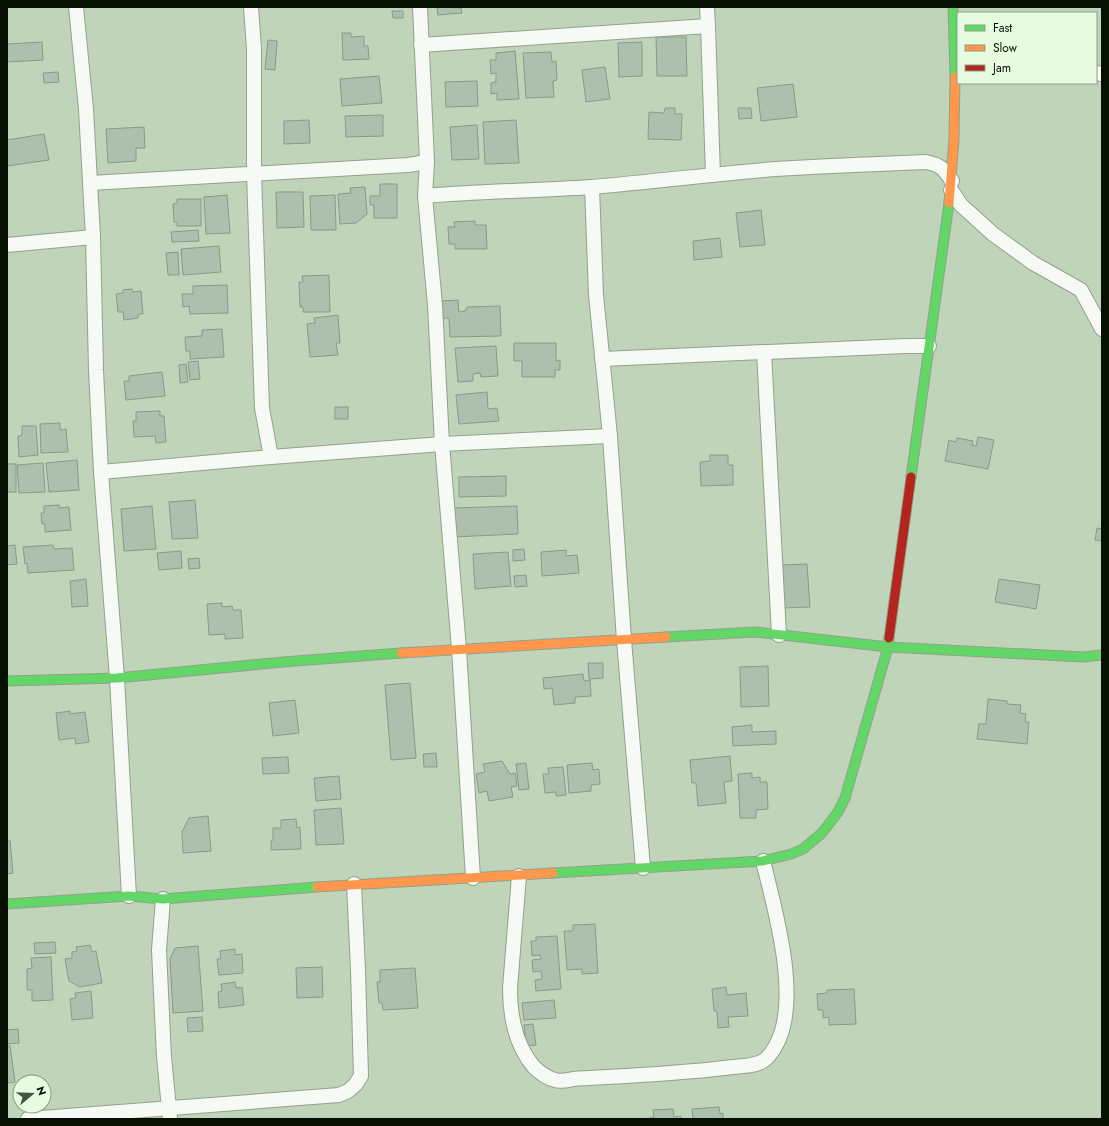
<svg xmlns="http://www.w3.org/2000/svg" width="1109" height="1126" viewBox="0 0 1109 1126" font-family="Jost,sans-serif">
<rect width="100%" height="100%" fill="#c0d4b9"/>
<g fill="#acc0ad" stroke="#879b89">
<polygon points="441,7 461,8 462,13 438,15 437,8"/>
<polygon points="392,11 403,11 403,18 393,18"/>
<polygon points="342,33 351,33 351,37 364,36 364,46 368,46 369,59 343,60"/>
<polygon points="656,37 686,37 687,76 657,76"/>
<polygon points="268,40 277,41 275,70 265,69"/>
<polygon points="42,42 43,60 7,62 7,44"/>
<polygon points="642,42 642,76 619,77 618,43"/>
<polygon points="515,51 519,99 497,100 497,93 491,94 491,83 496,82 496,73 491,74 490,60 496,60 496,53"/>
<polygon points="551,52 552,62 556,61 557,80 553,81 554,97 526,98 523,53"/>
<polygon points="605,67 610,99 586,102 582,70"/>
<polygon points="58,72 59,82 44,83 43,73"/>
<polygon points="379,76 382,103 342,106 340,79"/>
<polygon points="477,81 478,106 446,107 445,82"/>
<polygon points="793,84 797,117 761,121 757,88"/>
<polygon points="665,108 675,108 675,114 682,114 681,140 648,139 649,112 664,113"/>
<polygon points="738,108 751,108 752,118 739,119"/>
<polygon points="383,115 383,136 346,137 345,116"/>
<polygon points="309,120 310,143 284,144 284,121"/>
<polygon points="516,120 519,163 485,164 483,122"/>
<polygon points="477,125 479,159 452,160 450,127"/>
<polygon points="144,127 145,148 136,148 136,161 108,163 106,129"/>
<polygon points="44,134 49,160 7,166 7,140"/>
<polygon points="380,184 397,184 397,218 374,218 374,205 370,205 370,196 380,196"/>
<polygon points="365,187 367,214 356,223 340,224 338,194 351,193 350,188"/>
<polygon points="276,192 303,192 304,227 277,228"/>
<polygon points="227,195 230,233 206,234 204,197"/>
<polygon points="335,195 336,230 311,230 310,196"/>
<polygon points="177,199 201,199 201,226 177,226 177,222 174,222 173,204 177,203"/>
<polygon points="761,210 765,245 740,247 736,213"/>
<polygon points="475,221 475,225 486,225 487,249 455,249 455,244 449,244 448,227 455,227 454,222"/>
<polygon points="198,230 199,241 172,242 171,232"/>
<polygon points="720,238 722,257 694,260 693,241"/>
<polygon points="219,246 221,272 183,275 181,249"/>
<polygon points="178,252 179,275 168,275 166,253"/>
<polygon points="329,275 330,312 303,312 303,307 300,307 299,282 303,282 302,276"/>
<polygon points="227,285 228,313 190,314 189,306 183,307 182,294 193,294 193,286"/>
<polygon points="132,289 133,292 141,291 143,314 138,314 138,318 124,320 123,312 118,312 116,294 123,293 123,290"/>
<polygon points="458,300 459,312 465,311 467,307 500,306 501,336 450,337 449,318 439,318 438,301"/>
<polygon points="338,315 340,343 336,343 338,355 310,357 307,324 315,323 314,318"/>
<polygon points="222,329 224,357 190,359 190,351 186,351 185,337 202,336 202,330"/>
<polygon points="514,343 556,343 556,361 560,360 560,370 555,370 555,377 522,377 522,361 514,361"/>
<polygon points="496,346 498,376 481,377 480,373 473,374 473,381 458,382 455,348"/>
<polygon points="198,361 200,379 190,380 188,362"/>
<polygon points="186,364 188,382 180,383 179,365"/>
<polygon points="162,372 165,396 126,400 124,381 129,381 129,376"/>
<polygon points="487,392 488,409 497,408 499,421 459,424 456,395"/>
<rect x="335" y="407" width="13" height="12"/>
<polygon points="160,411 160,416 164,416 166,442 156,443 155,436 134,437 133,421 136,421 136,412"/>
<polygon points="60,423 60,430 66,429 68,452 41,453 40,424"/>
<polygon points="22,426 36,426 38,455 19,457 18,436 22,435"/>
<polygon points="978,437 994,440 988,469 945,461 949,440 956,442 957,438 973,441 972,445 976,446"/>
<polygon points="710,455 728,455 728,465 733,465 733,485 701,486 700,462 710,461"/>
<polygon points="77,460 79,490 49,492 46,463"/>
<polygon points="43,463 45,492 19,493 17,465"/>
<rect x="7" y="464" width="9" height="28"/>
<polygon points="506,476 506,496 459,497 459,477"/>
<polygon points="195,500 198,538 172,539 169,502"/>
<polygon points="59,505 59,508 69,507 71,530 45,532 45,524 42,524 41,513 44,513 44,506"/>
<polygon points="152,506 156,549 124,551 121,509"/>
<polygon points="517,506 518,534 453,537 452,508"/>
<polygon points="1097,528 1102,529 1102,541 1095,540"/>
<polygon points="15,545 17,564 7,565 7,546"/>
<polygon points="53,545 54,549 72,548 74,570 28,573 27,563 25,564 23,547"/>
<polygon points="524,549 525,560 513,561 513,550"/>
<polygon points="566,550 566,556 577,555 579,573 542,576 541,552"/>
<polygon points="181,551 182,568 159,570 157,553"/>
<polygon points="508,552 511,586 475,589 473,554"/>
<polygon points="199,558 200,568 189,569 188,559"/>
<polygon points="807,564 810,607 783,608 780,565"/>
<polygon points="526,575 527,586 515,587 514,576"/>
<polygon points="86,579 88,606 72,607 70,581"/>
<polygon points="999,579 1040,585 1036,609 995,602"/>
<polygon points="222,603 222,607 232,606 233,610 241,610 243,638 225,639 225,634 209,635 207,604"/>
<polygon points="588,663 603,663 603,678 589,679"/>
<polygon points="768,666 769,706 741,707 740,667"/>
<polygon points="583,674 584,681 590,680 591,696 575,697 575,703 554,705 552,688 544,689 543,678"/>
<polygon points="410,683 416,758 391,760 385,685"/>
<polygon points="988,699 1007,701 1007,704 1021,705 1020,713 1026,714 1025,722 1029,722 1027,744 977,739 979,724 986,724"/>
<polygon points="295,700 299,733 273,736 269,703"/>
<polygon points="70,711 70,714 85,712 89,742 76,744 75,738 59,740 56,713"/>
<polygon points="752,725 752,732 776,731 776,744 733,746 732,727"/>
<polygon points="436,753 437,767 424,767 423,754"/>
<polygon points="730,756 732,781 724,782 726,803 698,806 696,783 692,783 690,760"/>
<polygon points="288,757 289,773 263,774 262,758"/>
<polygon points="502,761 510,774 515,773 517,786 511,787 513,797 489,801 487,791 479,793 476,774 485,772 483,764"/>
<polygon points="526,763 529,789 519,790 516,764"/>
<polygon points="592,763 593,770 599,769 600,784 591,785 591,791 569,793 567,765"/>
<polygon points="563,767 566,795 556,796 556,792 545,793 543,774 549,774 548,768"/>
<polygon points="752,773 752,778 760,777 760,782 767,782 768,809 756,810 756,818 740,818 738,774"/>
<polygon points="339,776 341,799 316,801 314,778"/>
<polygon points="341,808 344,844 316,845 314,810"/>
<polygon points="208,816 211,851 183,853 182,832 189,818"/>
<polygon points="296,819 297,828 300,827 301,849 271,850 271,841 273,840 273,828 281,828 281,820"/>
<polygon points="7,841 10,841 13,873 7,874"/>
<polygon points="595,924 598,973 582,974 582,969 567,970 564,931 573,931 573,925"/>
<polygon points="557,936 561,989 536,991 535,980 542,979 541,971 533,972 532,960 541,959 540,955 532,956 531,941 536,941 536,937"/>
<polygon points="55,942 56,953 35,954 34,943"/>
<polygon points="90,945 92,952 96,951 102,983 80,987 69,981 65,959 72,958 72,952 77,951 76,947"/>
<polygon points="198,946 203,1011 173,1013 170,959 175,948"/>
<polygon points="235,949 235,955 242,954 243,973 219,975 217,959 221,959 220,951"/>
<polygon points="51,957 53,1000 32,1001 32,990 27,990 27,969 32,968 31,958"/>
<polygon points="322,967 323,997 297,998 296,968"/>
<polygon points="415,968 418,1008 383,1010 382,1003 379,1003 377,982 380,982 380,970"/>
<polygon points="235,982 236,988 242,987 244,1005 219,1008 218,992 222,991 221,984"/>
<polygon points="726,987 727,995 746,993 748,1016 728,1017 729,1027 718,1028 717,1011 714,1011 712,989"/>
<polygon points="854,989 856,1024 829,1025 829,1017 823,1018 823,1010 818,1010 817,994 827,993 827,990"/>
<polygon points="91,991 93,1018 72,1020 70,999 76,998 75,993"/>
<polygon points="554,1000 556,1018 524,1020 522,1003"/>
<polygon points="202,1017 203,1031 188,1032 187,1018"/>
<polygon points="533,1024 536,1045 526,1046 524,1025"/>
<polygon points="18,1029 19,1043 7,1044 7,1030"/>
<polygon points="7,1046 10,1046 15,1082 7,1083"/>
<polygon points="719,1107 720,1114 723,1113 723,1119 693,1119 692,1109"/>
<polygon points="673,1109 674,1117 681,1116 681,1119 650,1119 650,1117 654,1118 653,1110"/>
</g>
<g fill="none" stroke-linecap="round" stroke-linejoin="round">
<g stroke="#92a28c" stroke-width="16">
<g id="street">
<polyline points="76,7 86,109 93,237 96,370 101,472 117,678 129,896"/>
<polyline points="251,7 254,49 254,174 262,408 271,457"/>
<polyline points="420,7 427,162 425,196 435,305 442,444 459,649 473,878"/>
<polyline points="707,7 708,26"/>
<polyline points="421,45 708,26 713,175"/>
<polyline points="1096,73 1102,74"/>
<polyline points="90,183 408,165 427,162"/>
<polyline points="592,187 596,295 610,436 624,640 643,868"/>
<polyline points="951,190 961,205 993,234 1033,263 1081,290 1102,329"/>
<path d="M425,196C481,191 536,191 591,187C653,182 714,174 775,169C826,166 876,164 926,162C941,165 944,169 952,181"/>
<polyline points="7,245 93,237"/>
<polyline points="764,352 779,635"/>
<polyline points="602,359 906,346 929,346"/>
<polyline points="101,472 271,457 442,444 610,436"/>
<path d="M519,876L510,988C510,1017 515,1045 534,1067C540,1073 547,1078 555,1080C560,1082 568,1080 573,1079C624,1076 674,1074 724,1068C736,1066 753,1067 763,1061C768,1058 772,1052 775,1047C802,1002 775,910 763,861"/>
<polyline points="163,899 159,950 164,1057 170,1119"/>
<polyline points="28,1119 339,1095 348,1091 355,1085 361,1076 358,970 354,884"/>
</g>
</g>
<g stroke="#92a28c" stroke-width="11">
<g id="fast">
<polyline points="953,7 955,77"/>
<polyline points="911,477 949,203"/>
<polyline points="666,637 755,632 888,647 1083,657 1102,655"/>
<polyline points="7,681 117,678 283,662 401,653"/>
<polyline points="553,873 763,861 791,854 803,849 822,833 838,812 845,798 888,647 889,638"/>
<polyline points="7,904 129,896 163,899 317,887"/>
</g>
</g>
<g stroke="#92a28c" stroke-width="11">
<g id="slow">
<polyline points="949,203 954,139 955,77"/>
<polyline points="401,653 666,637"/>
<polyline points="317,887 553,873"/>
</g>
</g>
<g stroke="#92a28c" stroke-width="11">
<polyline id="jam" points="889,638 911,477"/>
</g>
<use href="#street" stroke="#f6f9f4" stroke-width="14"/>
<use href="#fast" stroke="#63d668" stroke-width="9"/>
<use href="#slow" stroke="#ff974d" stroke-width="9"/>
<use href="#jam" stroke="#b3261e" stroke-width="9"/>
</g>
<rect width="1109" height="1126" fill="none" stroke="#051002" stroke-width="16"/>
<rect x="957" y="12" width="140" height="72" fill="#e7fbe1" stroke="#8d9d88"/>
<rect x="965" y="25" width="20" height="6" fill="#63d668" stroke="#8d9d88"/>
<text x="993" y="32" font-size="12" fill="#051002">Fast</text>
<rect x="965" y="45" width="20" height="6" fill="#ff974d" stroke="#8d9d88"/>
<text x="993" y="52" font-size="12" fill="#051002">Slow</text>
<rect x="965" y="65" width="20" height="6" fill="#b3261e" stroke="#8d9d88"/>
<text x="993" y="72" font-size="12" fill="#051002">Jam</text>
<g transform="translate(32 1094) rotate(71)"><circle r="19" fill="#e7fbe1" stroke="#8d9d88"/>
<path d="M0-3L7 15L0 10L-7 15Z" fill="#465542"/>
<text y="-6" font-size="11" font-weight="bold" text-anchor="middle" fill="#051002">N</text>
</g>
</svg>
